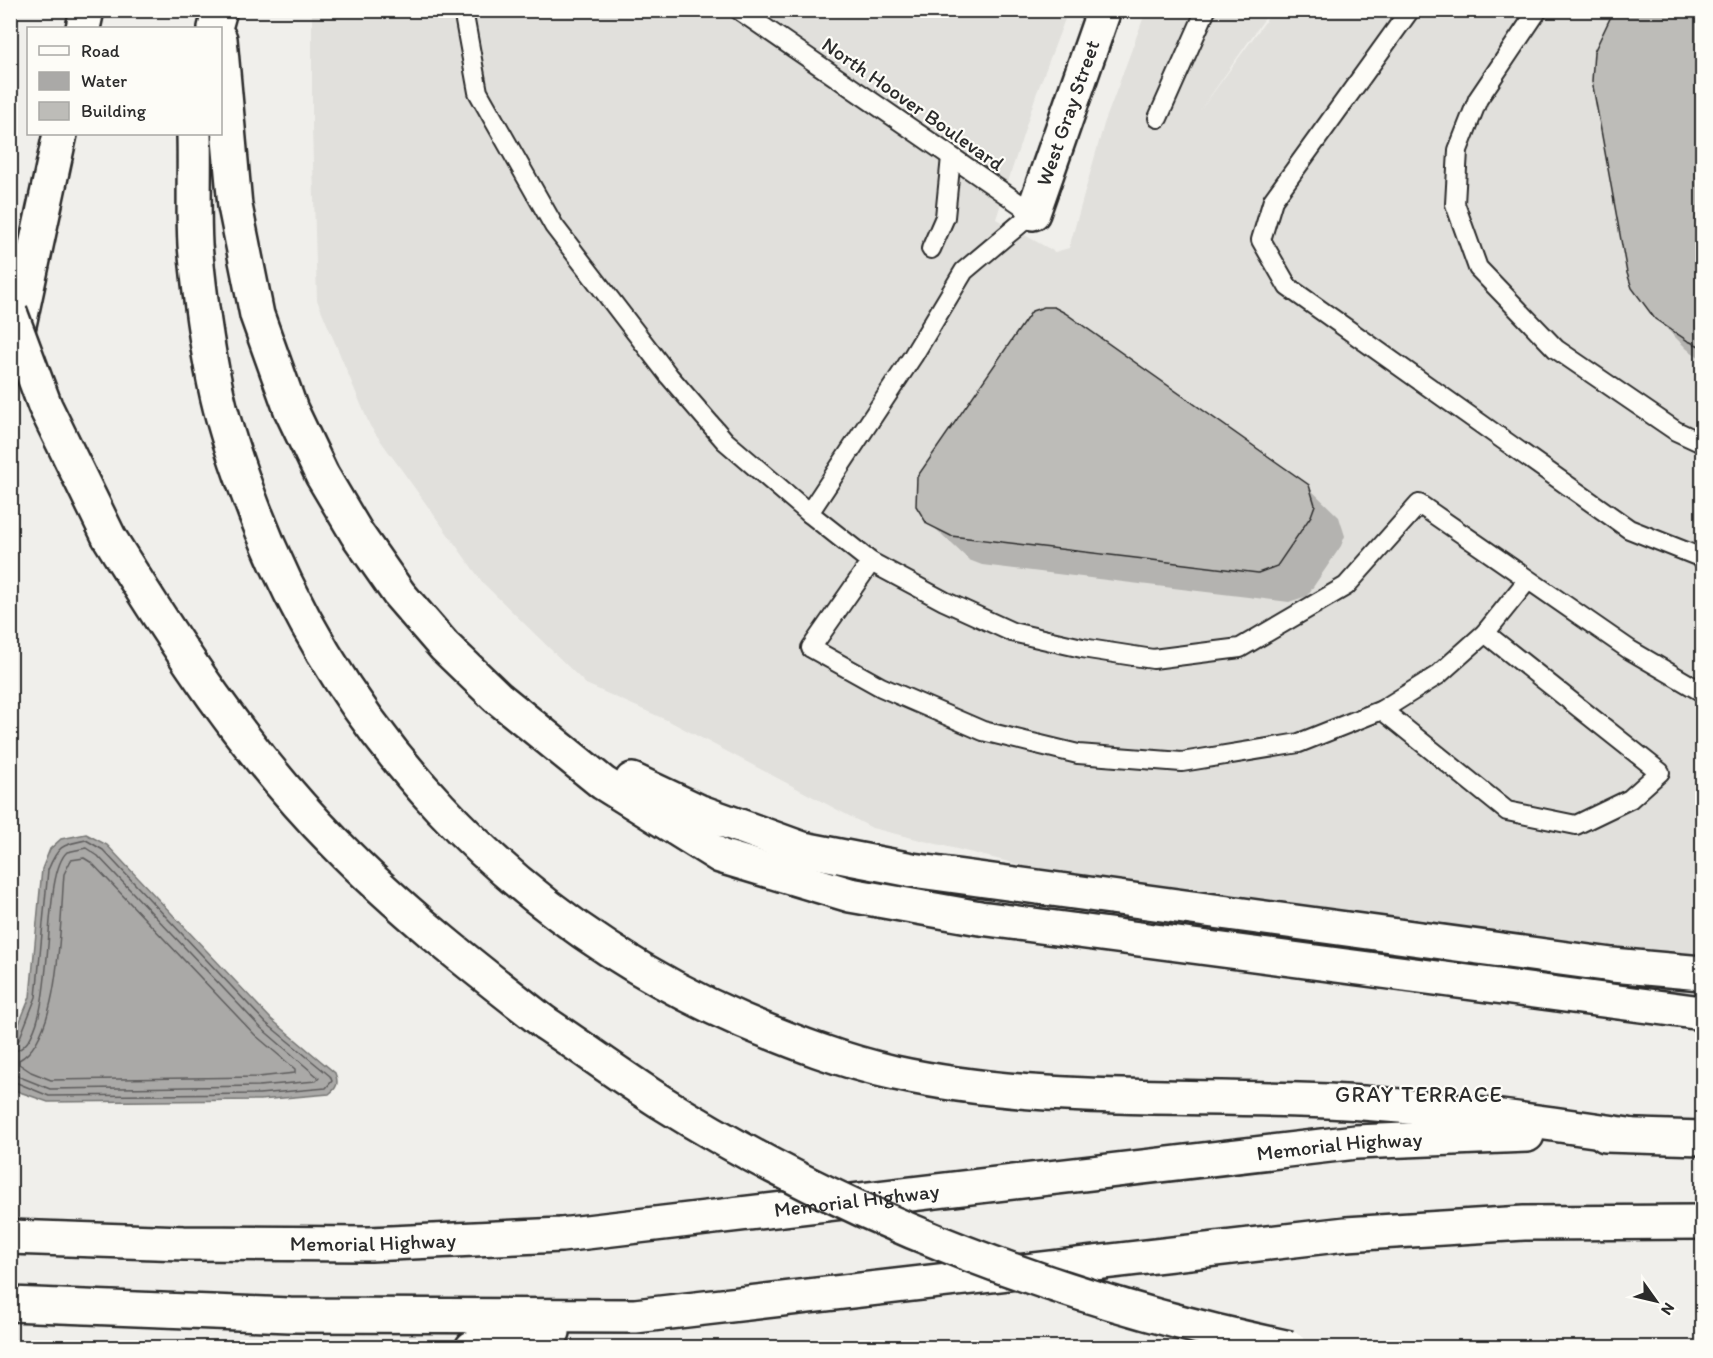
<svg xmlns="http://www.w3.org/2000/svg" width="1713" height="1358" viewBox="0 0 1713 1358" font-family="Itim,sans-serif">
<rect width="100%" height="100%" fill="#f0efeb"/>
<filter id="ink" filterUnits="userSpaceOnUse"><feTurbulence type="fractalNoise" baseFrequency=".0167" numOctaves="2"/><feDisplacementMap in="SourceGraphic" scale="12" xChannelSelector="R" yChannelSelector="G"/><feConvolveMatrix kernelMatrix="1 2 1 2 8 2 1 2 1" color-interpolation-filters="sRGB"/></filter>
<g filter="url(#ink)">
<polygon fill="#e1e0dc" points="312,11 1068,11 1036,95 996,219 1055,252 1069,248 1104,124 1146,11 1270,11 1199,112 1273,11 1702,11 1702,959 1655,956 1033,868 872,828 671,722 586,684 483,583 370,426 317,300 312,129"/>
<path fill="#aaa9a7" stroke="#777775" stroke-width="1.5" d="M86,834L107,845L271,1019L335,1073C339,1083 337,1088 329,1094L260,1100L48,1102L17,1091L11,1084V1043L30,997L42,869L50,849L61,839Z"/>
<g fill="#0003">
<polygon points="1617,10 1702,10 1702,359 1687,349 1656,318 1595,52 1607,24"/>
<polygon points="1308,487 1339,517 1345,536 1341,546 1307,596 1289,602 982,565 969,560 922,516"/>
</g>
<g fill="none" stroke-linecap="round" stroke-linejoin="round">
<g stroke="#5e5d5d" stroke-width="1.5">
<path d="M84,858L92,863L255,1035L295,1069V1073L258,1077L51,1080L31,1072L19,1064V1060C61,1038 60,918 64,874L71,860Z"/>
<path d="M10,1044L19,1040L36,997L48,870C58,846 61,845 86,840L103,850L266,1023L330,1076L332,1081L326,1088L259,1094L49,1096L10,1080"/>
<path d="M10,1052C62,1049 37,879 67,852L86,848L98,856L261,1028L319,1078L316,1081L259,1086L50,1089L10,1073"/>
</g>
</g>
<g fill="#bdbcb8" stroke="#2b2b2b" stroke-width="1.5">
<polygon points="1614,10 1702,10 1702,347 1688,341 1655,319 1632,288 1627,273 1592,81 1594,52"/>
<polygon points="1044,307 1054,307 1065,313 1309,485 1315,505 1311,516 1277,566 1258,573 1144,559 951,536 927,524 916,506 917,477 1025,321 1032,311"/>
</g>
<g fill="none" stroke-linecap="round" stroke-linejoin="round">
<g stroke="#2b2b2b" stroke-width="22">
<g id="service">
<polyline points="463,10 478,92 554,226 669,376 725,441 809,513 871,562 944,601 1012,632 1082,648 1153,659 1240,648 1346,586 1419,504 1630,650 1702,692"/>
<polyline points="739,10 1033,213 964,271 913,356 809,513"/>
<polyline points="1410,10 1273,200 1261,240 1288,287 1629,529 1702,558"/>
<polyline points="1538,10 1478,99 1458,150 1455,204 1478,268 1556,349 1676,431 1702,443"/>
<polyline points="1158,118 1206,10"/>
<polyline points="931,249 945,217 951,157"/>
<polyline points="871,562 811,648 881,687 983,731 1078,754 1182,762 1299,743 1382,710 1507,811 1576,825 1630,799 1660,772 1485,633 1527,581"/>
<polyline points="1382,710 1438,675 1485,633"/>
</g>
</g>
<g stroke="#2b2b2b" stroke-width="38">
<g id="minor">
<path id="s1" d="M1033,213L1104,10"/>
</g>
</g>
<g stroke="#2b2b2b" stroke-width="38">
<g id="motorway">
<polyline points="83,28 87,10"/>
<polyline points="215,28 220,10"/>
<polyline points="220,39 235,206 257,315 291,410 322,475 357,534 399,594 444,646 497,697 603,783 720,856 850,895 980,918 1702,1013"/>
<path d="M194,134C195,170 193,208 195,245C199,288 206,342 215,385C222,420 234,456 247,491C333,729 510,920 743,1021C793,1042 842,1061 895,1073C1038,1104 1183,1094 1328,1101C1429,1106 1528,1120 1628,1135"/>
<polyline points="10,367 60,134"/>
<path d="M109,537C176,645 245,752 335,843C399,909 473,967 545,1023"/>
<polyline points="632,780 698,811 803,849 912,870 1612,965 1702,973"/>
<polyline points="1605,1135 1702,1138"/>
<path id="s2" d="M10,1237L184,1243L370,1244L561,1235L1356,1142L1527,1135"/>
<polyline points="10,1304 290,1315 635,1316 1346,1234 1524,1223 1702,1222"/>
<polyline points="472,1348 553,1332"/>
</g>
</g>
<use href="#service" stroke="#fdfcf7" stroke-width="18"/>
<use href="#minor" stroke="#fdfcf7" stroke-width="33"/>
<use href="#motorway" stroke="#fdfcf7" stroke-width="33"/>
<g stroke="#2b2b2b" stroke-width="38" stroke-linecap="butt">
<g id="motorway-bridge">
<polyline points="10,312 45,406 109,537"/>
<path d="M545,1023C584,1049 622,1077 661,1102C851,1221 1072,1303 1290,1348"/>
</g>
</g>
<use href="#motorway-bridge" stroke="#fdfcf7" stroke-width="33"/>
</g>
</g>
<g text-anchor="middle" stroke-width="4.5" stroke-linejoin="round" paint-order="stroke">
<g font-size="21" fill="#2b2b2b" stroke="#fdfcf7">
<text transform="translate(913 104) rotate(35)" y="7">North Hoover Boulevard</text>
<text dy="7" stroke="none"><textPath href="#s1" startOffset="106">West Gray Street</textPath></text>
<text dy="7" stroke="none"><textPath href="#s2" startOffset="1335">Memorial Highway</textPath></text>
<text dy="7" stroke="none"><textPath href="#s2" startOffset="849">Memorial Highway</textPath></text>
<text dy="7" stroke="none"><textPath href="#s2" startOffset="363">Memorial Highway</textPath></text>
</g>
<g font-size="22" letter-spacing="1.5" fill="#2b2b2b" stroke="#fdfcf7">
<text x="1419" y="1102">GRAY TERRACE</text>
</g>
</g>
<rect width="1713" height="1358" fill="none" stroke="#fdfcf7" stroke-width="36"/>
<rect x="18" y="18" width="1677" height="1322" fill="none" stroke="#2b2b2b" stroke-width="2" filter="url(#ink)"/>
<rect x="27" y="27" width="195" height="108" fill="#fdfcf7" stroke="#a9a8a5" stroke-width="1.5"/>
<rect x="39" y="46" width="30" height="9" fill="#fdfcf7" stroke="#a9a8a5" stroke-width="1.5"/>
<text x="81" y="57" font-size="18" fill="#2b2b2b">Road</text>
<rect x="39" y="72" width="30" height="18" fill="#aaa9a7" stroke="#a9a8a5" stroke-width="1.5"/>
<text x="81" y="87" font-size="18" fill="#2b2b2b">Water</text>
<rect x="39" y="102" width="30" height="18" fill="#bdbcb8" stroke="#a9a8a5" stroke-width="1.5"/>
<text x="81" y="117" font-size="18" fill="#2b2b2b">Building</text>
<g transform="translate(1656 1301) rotate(124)" stroke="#fdfcf7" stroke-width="4.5" paint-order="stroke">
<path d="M0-4.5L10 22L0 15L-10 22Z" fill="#2b2b2b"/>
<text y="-9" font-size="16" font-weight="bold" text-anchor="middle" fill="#2b2b2b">N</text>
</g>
</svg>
